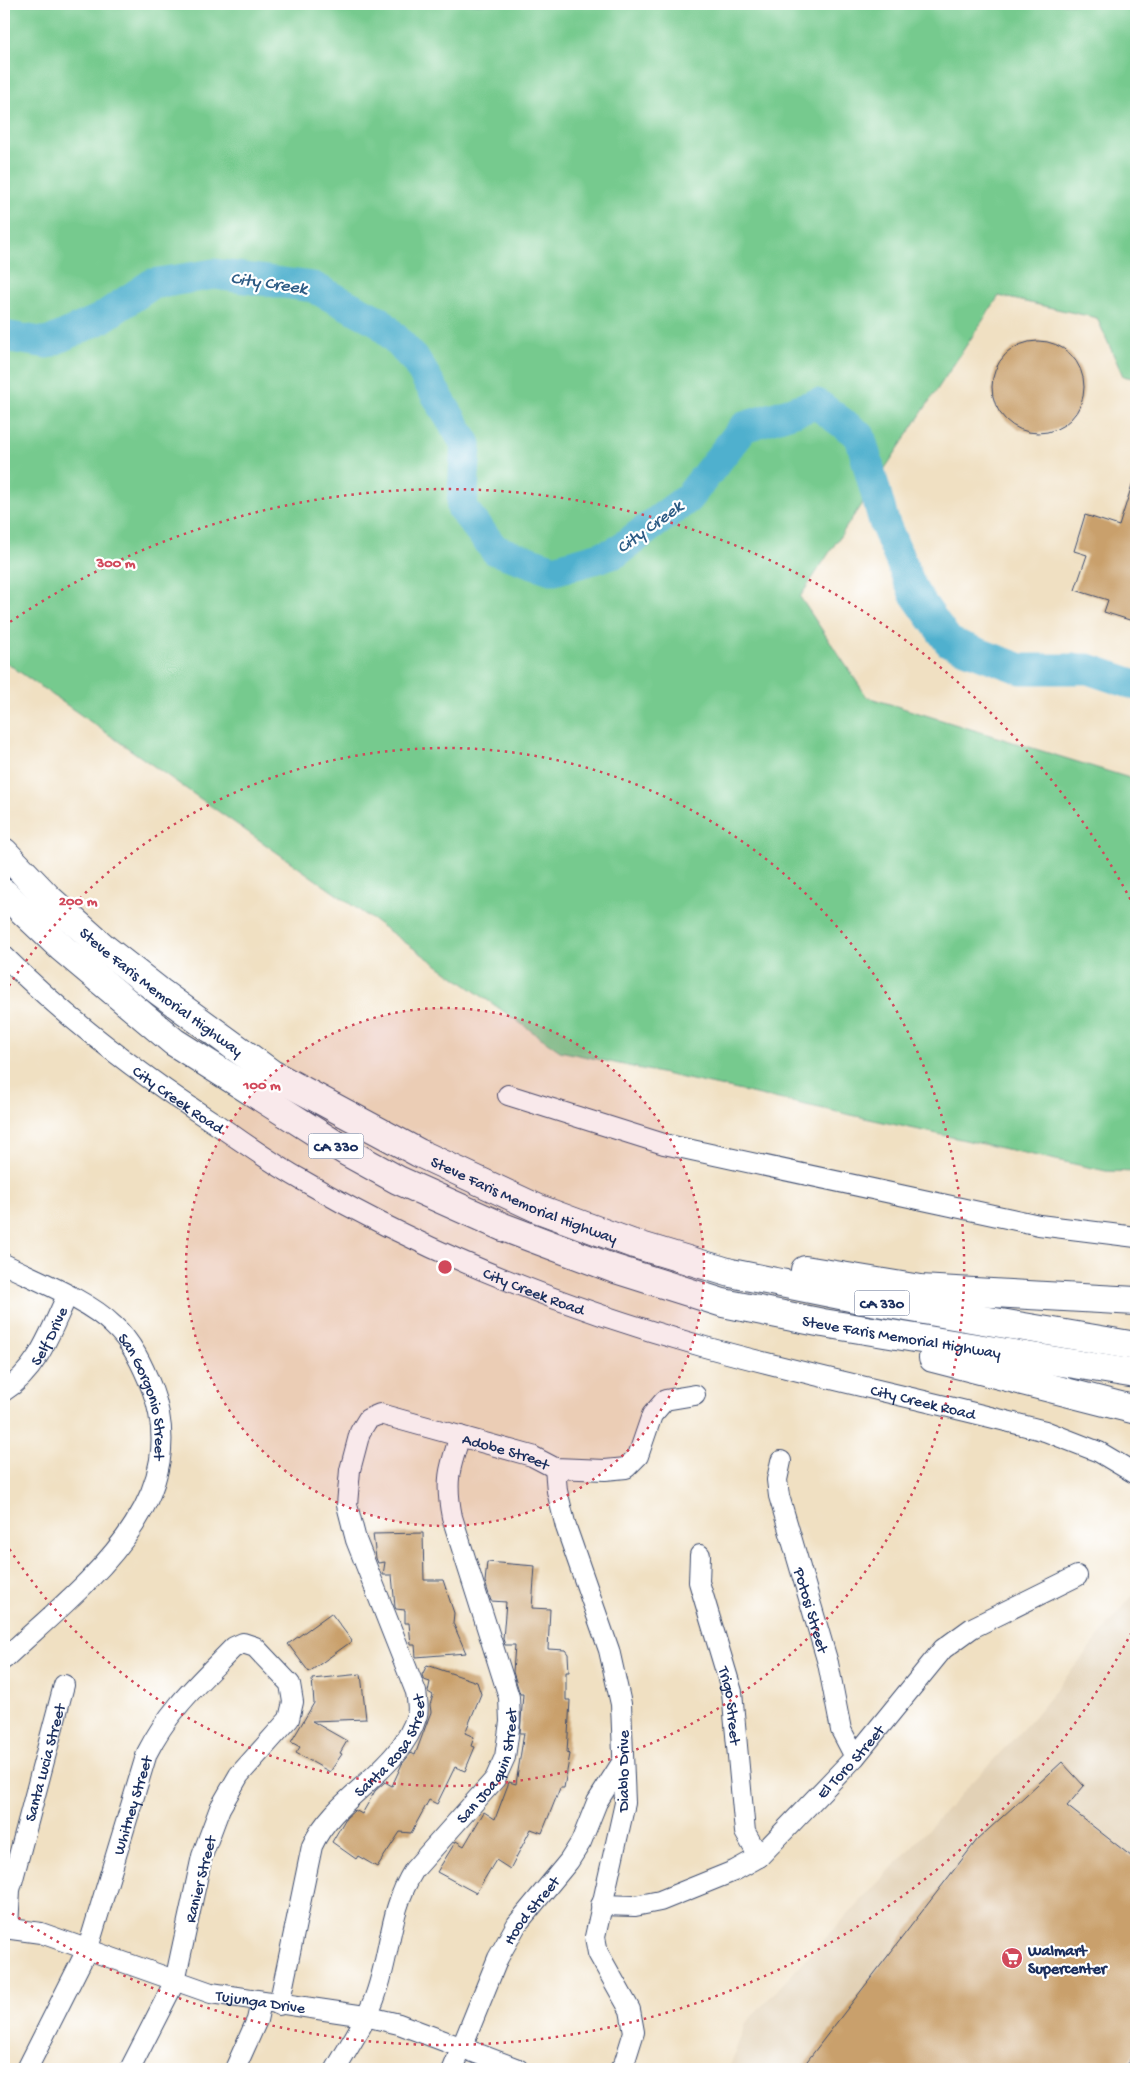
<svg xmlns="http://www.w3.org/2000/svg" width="1140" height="2073" viewBox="0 0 1140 2073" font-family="'Gochi Hand',sans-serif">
<rect width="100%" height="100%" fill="#fff"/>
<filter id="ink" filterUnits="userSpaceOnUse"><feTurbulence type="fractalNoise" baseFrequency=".02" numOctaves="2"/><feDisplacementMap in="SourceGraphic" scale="10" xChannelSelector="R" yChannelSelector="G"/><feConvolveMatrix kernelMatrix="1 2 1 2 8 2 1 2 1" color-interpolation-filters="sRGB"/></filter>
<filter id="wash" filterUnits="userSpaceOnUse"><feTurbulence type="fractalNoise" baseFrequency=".0096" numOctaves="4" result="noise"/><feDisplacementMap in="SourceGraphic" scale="20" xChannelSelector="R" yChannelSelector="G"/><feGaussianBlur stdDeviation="1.12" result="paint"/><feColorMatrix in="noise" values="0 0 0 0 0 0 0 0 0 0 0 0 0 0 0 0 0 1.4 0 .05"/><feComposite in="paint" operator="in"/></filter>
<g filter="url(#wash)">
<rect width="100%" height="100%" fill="#f0e0c2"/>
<polygon fill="#e2d1b6" points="1133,1595 1136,1596 1136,2069 729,2069 745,2024 1032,1719"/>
<polygon fill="#76ca8e" stroke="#487c76" points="4,4 1136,4 1136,379 1123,376 1097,318 999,296 800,597 867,697 1136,780 1136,1172 1106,1171 560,1051 4,661"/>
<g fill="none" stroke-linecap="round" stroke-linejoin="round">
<polyline stroke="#4fb0ce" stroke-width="31" points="4,336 47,343 100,319 152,284 214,274 313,287 380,322 416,361 466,444 462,508 495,550 554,570 615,553 688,498 744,427 817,404 860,436 884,522 914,593 949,642 1021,669 1088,669 1136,685"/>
</g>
<g id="blocks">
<g fill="#c9a06c">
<circle cx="1038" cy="387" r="46"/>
<polygon points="1133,482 1136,482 1136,622 1104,612 1108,600 1075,590 1087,555 1074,551 1085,515 1119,526"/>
<polygon points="423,1533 424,1580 443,1580 454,1613 453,1623 466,1653 416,1657 415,1645 411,1645 409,1623 405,1623 405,1610 396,1609 395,1607 392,1575 383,1575 385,1562 378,1563 376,1558 373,1534"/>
<polygon points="487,1562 535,1566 532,1608 550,1609 548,1649 565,1650 568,1654 569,1672 566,1672 566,1700 570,1700 567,1753 570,1754 564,1788 560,1788 542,1833 531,1829 510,1869 496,1860 476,1893 437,1872 456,1841 464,1846 484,1812 495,1819 509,1782 516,1784 524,1733 520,1733 523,1694 520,1694 513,1672 515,1645 505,1645 503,1639 506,1602 491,1601 485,1582"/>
<polygon points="331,1613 352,1641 309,1672 288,1644"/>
<polygon points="427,1665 477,1682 481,1694 465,1733 474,1737 471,1746 475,1747 465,1771 455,1767 437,1804 429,1800 411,1833 400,1832 377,1867 358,1856 356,1859 332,1842 346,1818 355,1810 362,1814 375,1791 385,1782 392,1786 402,1764 411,1753 415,1755 431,1712 430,1705 433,1695 428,1692 430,1682 424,1680 422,1675"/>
<polygon points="361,1674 366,1719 312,1721 347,1741 340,1753 342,1754 330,1772 296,1753 300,1747 291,1742 314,1703 312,1679"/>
<polygon points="1062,1762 1084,1786 1067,1806 1136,1860 1136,2052 1123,2069 801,2069 977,1840"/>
</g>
</g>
</g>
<g filter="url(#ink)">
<use href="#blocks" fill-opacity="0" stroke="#3b4a6d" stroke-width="1"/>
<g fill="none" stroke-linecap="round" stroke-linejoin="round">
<g stroke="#3b4a6d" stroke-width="22">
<g id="street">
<path id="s1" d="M4,956C69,1021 142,1076 219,1126C246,1144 273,1164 302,1180C428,1254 565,1308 705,1347C818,1378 932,1401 1045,1431L1099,1452L1136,1474"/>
<polyline points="508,1095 664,1144 1039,1225 1136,1237"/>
<path id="s2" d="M4,1264C36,1280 88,1300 113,1325C132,1342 143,1366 152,1389C196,1506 78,1589 4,1659"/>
<path id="s3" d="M4,1391C38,1370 51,1330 67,1296"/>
<path id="s4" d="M781,1461L777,1480L779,1496L828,1663L841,1730L855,1757"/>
<polyline points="555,1468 557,1491 566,1527 609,1650 621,1704 625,1803 595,1937 598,1953 630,2010 634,2032 624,2064 620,2069"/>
<path id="s5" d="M700,1555L699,1582L732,1692L745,1832L759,1857"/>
<path id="s6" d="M601,1905L635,1906L660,1901L734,1871L759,1857L855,1757L943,1649L972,1628L1077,1576"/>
<path id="s7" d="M4,1928L41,1933L211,1993L365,2016L399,2024L518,2069"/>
<path id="s8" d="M8,1928L10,1890L64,1685"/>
<path id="s9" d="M279,2005L312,1846C335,1795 401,1771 417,1715C419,1709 417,1699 416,1692L356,1540L347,1505L350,1470L360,1432L368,1419L380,1414L532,1456L555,1468L605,1470L626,1468L638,1456L652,1415L665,1400L695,1395"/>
<path id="s10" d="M27,2069L88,1948L147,1753C169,1709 200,1682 234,1647L243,1643L255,1647L290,1684L293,1702L289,1719L239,1775L220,1808L202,1856L175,1981L130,2069"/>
<polyline points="235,2069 257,2020 261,2002"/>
<path id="s11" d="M336,2069C348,2047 369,2017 376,1994C391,1951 389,1910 414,1870L495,1779L505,1757L510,1722L509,1697L452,1517C445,1482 449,1469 460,1436"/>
<path id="s12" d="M453,2069L498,1958L517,1924L569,1861L581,1842L597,1802L623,1761"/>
</g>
</g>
<g stroke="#3b4a6d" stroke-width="30">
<g id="highway">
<path id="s13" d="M4,852L49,899L104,948L160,992L272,1074L419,1153L539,1209L631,1243L731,1273L865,1300L1136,1346"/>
<path id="s14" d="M4,893L62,948L174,1042L347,1152L398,1180L503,1227L612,1268L723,1303L823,1323L1136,1374"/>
<polyline points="805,1270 920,1289 1136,1301"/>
<polyline points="933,1358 1136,1410"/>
</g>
</g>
<use href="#street" stroke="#fff" stroke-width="20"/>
<use href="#highway" stroke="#fff" stroke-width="28"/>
</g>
</g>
<circle cx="445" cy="1267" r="259" fill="#d1495b" fill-opacity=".12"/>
<g fill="none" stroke="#d1495b" stroke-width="2.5" stroke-dasharray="2.5 5">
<circle cx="445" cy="1267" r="259"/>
<path d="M5 992A519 519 0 1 1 5 1542"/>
<path d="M1135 1626A778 778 0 0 1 4 1908M4 626A778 778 0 0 1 1135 908"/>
</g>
<defs>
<g id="supermarket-disc" transform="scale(1.125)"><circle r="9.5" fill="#d1495b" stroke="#fff"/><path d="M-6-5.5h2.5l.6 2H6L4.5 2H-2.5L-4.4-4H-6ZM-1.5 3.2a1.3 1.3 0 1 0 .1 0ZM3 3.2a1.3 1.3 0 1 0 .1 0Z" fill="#fff"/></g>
</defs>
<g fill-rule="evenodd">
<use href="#supermarket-disc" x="1012" y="1958"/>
</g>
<g text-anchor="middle" stroke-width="4.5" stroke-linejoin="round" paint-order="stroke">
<g fill="#fff" stroke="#5f6d8e" stroke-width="1">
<rect x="308.5" y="1133.5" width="55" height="25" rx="4"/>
<rect x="854.5" y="1290.5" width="55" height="25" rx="4"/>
</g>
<g font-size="15" font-weight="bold" fill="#1b2f5e">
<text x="336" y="1151">CA 330</text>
<text x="882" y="1308">CA 330</text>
</g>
<g font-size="16" fill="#1b2f5e" stroke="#fff">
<text dy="6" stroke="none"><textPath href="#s13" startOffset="211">Steve Faris Memorial Highway</textPath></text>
<text dy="6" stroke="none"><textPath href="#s1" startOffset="226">City Creek Road</textPath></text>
<text dy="6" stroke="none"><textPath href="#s13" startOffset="631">Steve Faris Memorial Highway</textPath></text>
<text dy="6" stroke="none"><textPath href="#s1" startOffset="631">City Creek Road</textPath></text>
<text dy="6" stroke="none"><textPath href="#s3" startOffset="72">Self Drive</textPath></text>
<text dy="6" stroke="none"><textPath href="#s14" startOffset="1019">Steve Faris Memorial Highway</textPath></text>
<text dy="6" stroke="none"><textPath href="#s2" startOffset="206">San Gorgonio Street</textPath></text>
<text dy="6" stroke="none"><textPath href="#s1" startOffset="1036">City Creek Road</textPath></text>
<text dy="6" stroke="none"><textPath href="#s9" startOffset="789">Adobe Street</textPath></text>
<text dy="6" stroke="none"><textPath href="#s4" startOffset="154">Potosi Street</textPath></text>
<text dy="6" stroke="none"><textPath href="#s5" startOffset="155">Trigo Street</textPath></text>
<text dy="6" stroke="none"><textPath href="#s9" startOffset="292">Santa Rosa Street</textPath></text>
<text dy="6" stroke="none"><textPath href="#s6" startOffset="300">El Toro Street</textPath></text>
<text dy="6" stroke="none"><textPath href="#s8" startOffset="170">Santa Lucia Street</textPath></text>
<text dy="6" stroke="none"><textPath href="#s11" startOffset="346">San Joaquin Street</textPath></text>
<text transform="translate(622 1771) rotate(-90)" y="6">Diablo Drive</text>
<text dy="6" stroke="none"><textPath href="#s10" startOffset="285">Whitney Street</textPath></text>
<text transform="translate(199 1879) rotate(-76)" y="6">Ranier Street</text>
<text dy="6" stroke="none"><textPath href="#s12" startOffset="178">Hood Street</textPath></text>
<text dy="6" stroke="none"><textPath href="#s7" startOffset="268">Tujunga Drive</textPath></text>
</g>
<g font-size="16" font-weight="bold" fill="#1b2f5e" stroke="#fff" text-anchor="start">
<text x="1028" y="1955">Walmart<tspan x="1028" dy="18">Supercenter</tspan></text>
</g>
<g font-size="18" font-style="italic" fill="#2d5c85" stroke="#fff">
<text transform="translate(269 282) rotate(8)" y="6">City Creek</text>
<text transform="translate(649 526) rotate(-36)" y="6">City Creek</text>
</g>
</g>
<circle cx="445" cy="1267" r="8" fill="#d1495b" stroke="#fff" stroke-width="2.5"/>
<g font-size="15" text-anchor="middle" font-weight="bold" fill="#d1495b" stroke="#fff" stroke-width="4.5" stroke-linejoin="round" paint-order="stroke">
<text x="116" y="567">300 m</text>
<text x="78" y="905">200 m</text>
<text x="262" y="1089">100 m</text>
</g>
<rect width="1140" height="2073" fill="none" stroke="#fff" stroke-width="20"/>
</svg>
